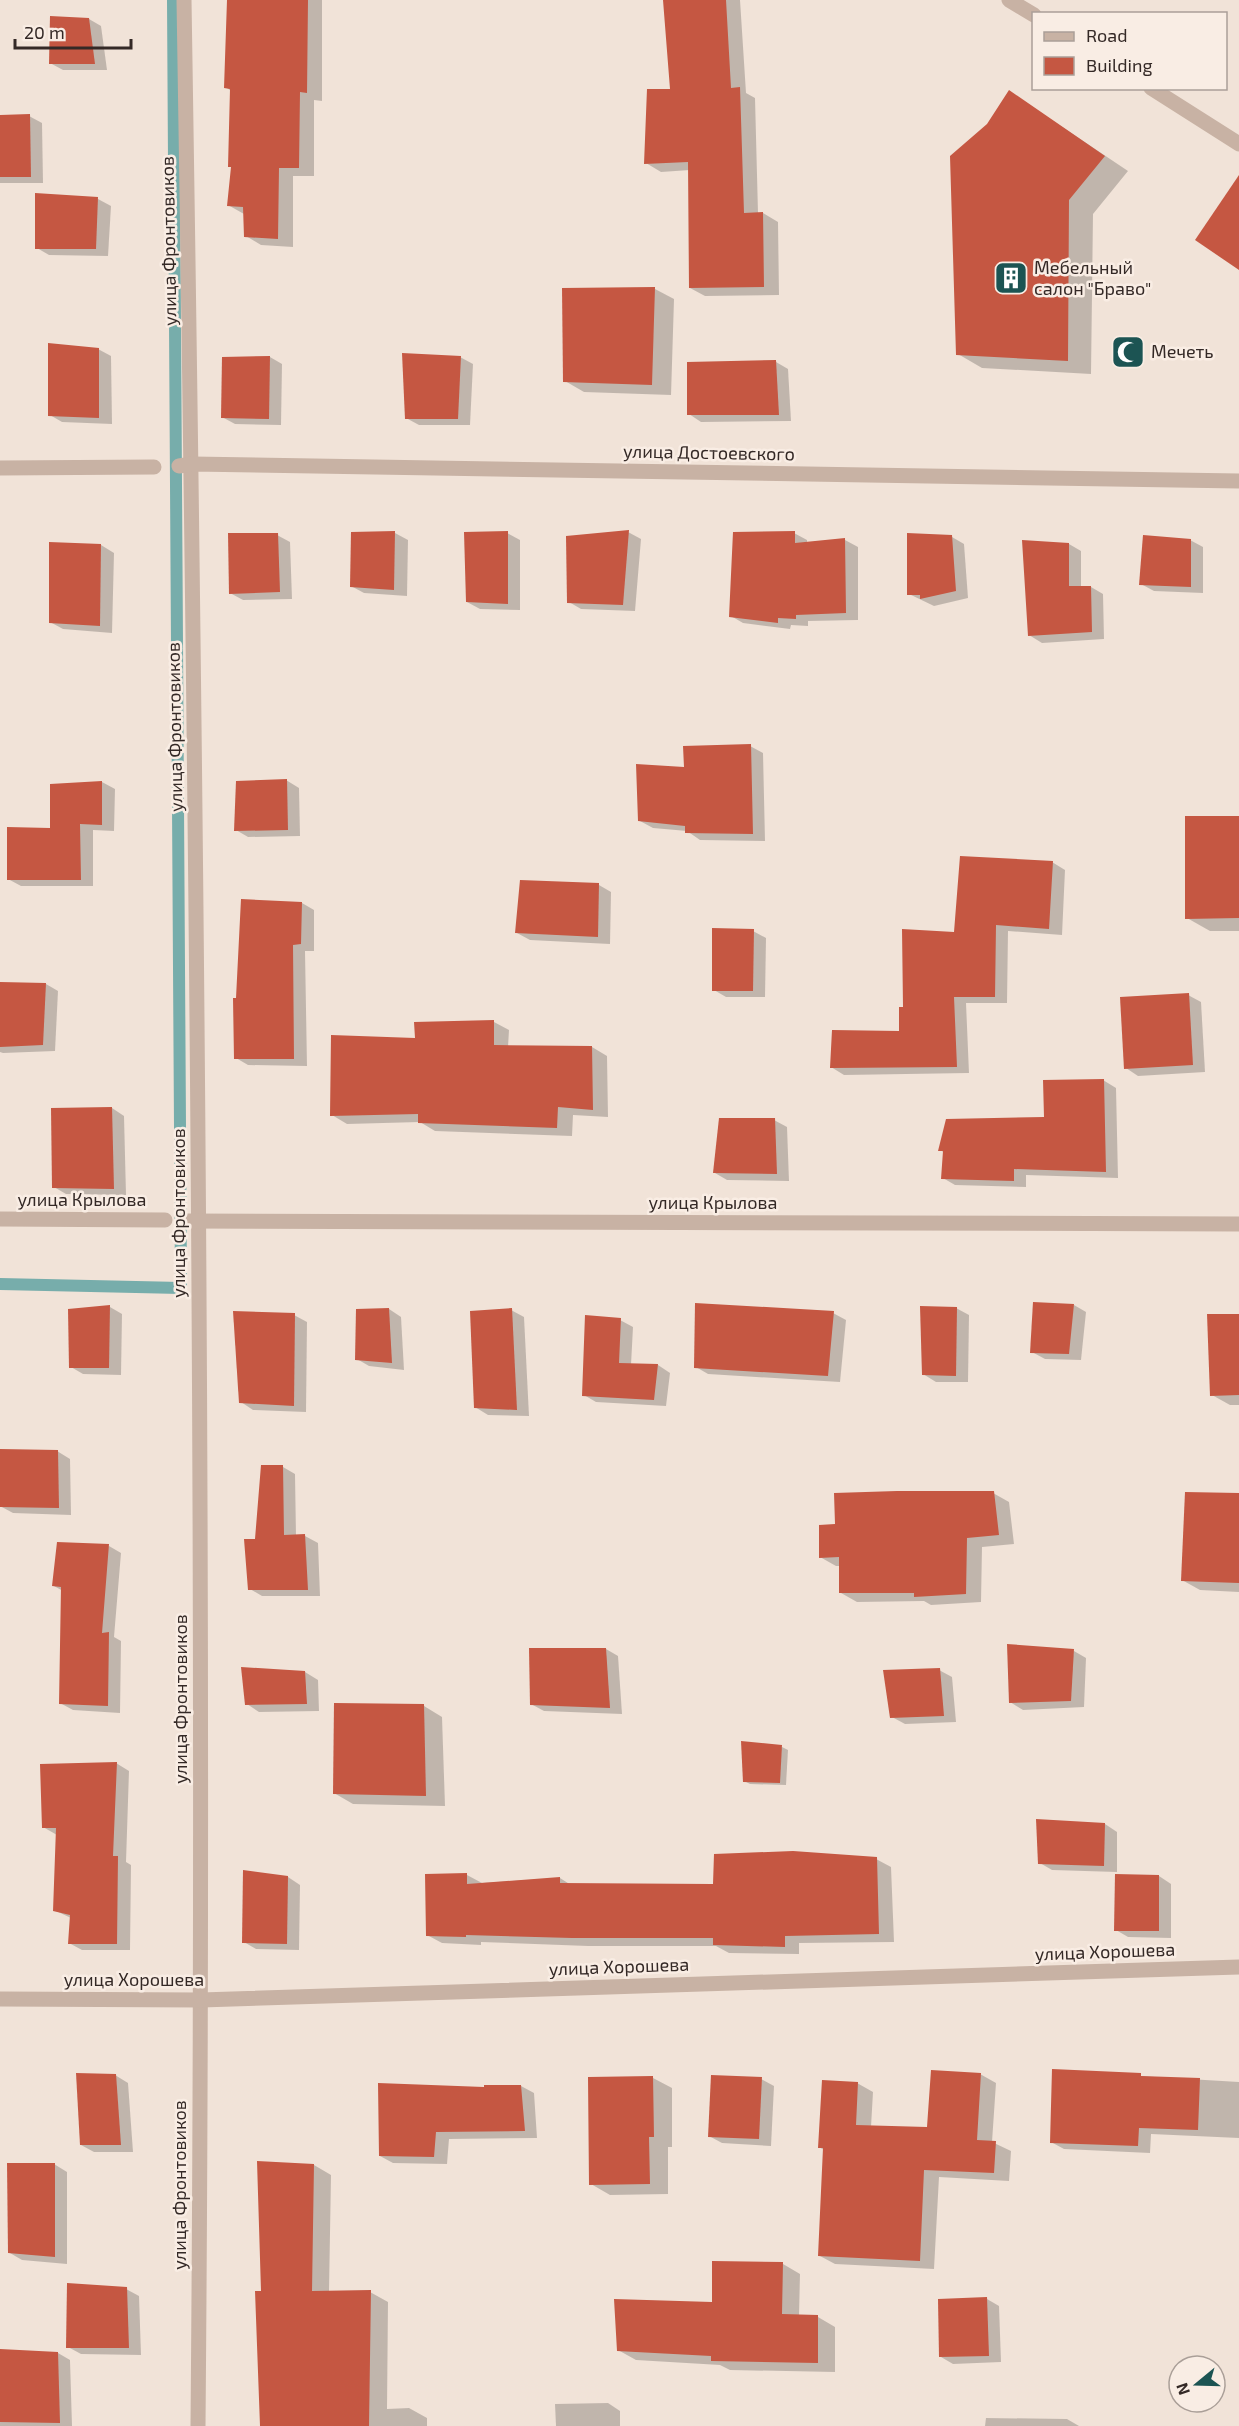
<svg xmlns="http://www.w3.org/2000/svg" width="1239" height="2426" viewBox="0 0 1239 2426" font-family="'Exo 2',sans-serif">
<rect width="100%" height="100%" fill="#f1e3d8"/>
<g fill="#0003">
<polygon points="229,0 322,0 322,101 314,100 314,176 293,176 293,247 261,245 246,236 244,214 228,205 233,168 229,166 231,91 226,87"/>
<polygon points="664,0 740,0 746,93 755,98 758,213 763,213 778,222 779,295 705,296 690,288 690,170 661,172 646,163 672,90"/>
<polygon points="89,19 101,26 107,70 63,70 50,63"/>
<polygon points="1010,92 1128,171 1093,214 1091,374 982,368 958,354 988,125"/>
<polygon points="0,116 29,116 42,123 43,183 0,183"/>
<polygon points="37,195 98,199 111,206 108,256 49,255 37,248"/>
<polygon points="655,289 674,299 671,395 584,392 565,381"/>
<polygon points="98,349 111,356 112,424 62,422 50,415"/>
<polygon points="270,357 282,364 281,425 235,424 222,417"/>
<polygon points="460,357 473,364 470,425 419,425 406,418"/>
<polygon points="776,362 788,369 791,421 701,422 689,414"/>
<polygon points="628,532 641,539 635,611 581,609 569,602"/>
<polygon points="395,533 408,540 407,596 364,593 351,586 352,534"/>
<polygon points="507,533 520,540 520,610 480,609 467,602"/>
<polygon points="794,533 807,540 807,543 845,540 858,547 858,620 808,621 808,626 791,625 790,629 743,623 731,616"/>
<polygon points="277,535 290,542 292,599 243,600 230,593"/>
<polygon points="952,537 964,544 968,598 934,606 909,594"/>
<polygon points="1190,540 1203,547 1203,593 1154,591 1141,584"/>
<polygon points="1069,544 1081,551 1081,587 1091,587 1103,594 1104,639 1042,643 1029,635"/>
<polygon points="101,545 114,553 112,633 63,629 50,622"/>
<polygon points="750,746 763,753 765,841 700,840 687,831 653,828 640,821 685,768"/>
<polygon points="286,780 299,788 300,836 248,837 236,830"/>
<polygon points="102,782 115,789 114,831 93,830 93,886 21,886 8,879 52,830 52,785"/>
<polygon points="1239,818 1239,931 1210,931 1187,918"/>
<polygon points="1052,862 1065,870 1062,935 1008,931 1007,1003 966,1003 969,1073 844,1075 831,1067 901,1033 904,1009 956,934"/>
<polygon points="599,885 611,892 610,944 530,940 517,933"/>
<polygon points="302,903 314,910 314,951 305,951 307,1066 248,1065 236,1058 238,1000"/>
<polygon points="753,931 766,938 765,997 726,997 714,990"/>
<polygon points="0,983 46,984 58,991 55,1051 3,1053 0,1052"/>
<polygon points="1188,995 1201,1002 1205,1072 1138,1076 1126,1068"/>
<polygon points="494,1022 509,1030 508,1047 592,1047 607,1056 608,1117 573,1115 572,1136 435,1131 420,1122 347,1124 332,1115 417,1039"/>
<polygon points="1103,1080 1116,1088 1118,1178 1026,1175 1026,1187 955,1185 943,1178 945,1153 940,1150 1046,1119"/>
<polygon points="112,1108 124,1116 126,1195 66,1194 54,1187"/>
<polygon points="774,1120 787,1127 789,1181 727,1180 715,1173"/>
<polygon points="1074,1305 1086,1312 1081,1360 1045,1359 1032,1352"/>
<polygon points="110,1307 122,1314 121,1375 83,1374 71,1367"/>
<polygon points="956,1308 969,1315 968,1382 936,1382 923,1374"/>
<polygon points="389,1309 401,1317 404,1370 369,1366 357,1359"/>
<polygon points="511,1310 524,1317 529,1416 488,1415 475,1407"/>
<polygon points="833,1313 846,1320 840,1382 708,1374 696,1367"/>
<polygon points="294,1315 307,1322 306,1412 253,1410 241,1402"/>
<polygon points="1239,1315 1239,1405 1230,1405 1212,1395"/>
<polygon points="620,1320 633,1327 631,1365 658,1365 670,1373 666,1406 596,1402 584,1395"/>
<polygon points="57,1451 70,1459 71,1515 13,1513 0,1506"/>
<polygon points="283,1467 295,1474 296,1536 305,1536 318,1543 320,1596 262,1596 250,1589 257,1541"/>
<polygon points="993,1493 1009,1502 1014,1544 982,1547 981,1602 931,1605 924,1601 857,1602 841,1593 841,1566 836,1566 820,1557"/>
<polygon points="1239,1495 1239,1592 1200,1590 1182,1580"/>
<polygon points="109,1546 121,1553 114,1637 121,1641 120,1713 73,1710 60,1703 63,1591 54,1586"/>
<polygon points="606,1649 618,1656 622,1714 544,1711 531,1704"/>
<polygon points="1074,1651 1086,1658 1084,1707 1023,1710 1010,1702"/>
<polygon points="939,1670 952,1677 956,1722 905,1724 892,1717"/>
<polygon points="305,1672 318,1680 319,1711 259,1712 247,1704"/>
<polygon points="424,1706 442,1717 445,1806 353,1804 334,1793"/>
<polygon points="782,1747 788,1750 786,1785 750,1784 744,1781"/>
<polygon points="116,1763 129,1771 126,1862 131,1865 130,1950 82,1950 69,1943 71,1918 54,1910 57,1835 43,1827"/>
<polygon points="1105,1824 1117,1832 1117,1872 1052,1870 1040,1863"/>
<polygon points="876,1859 891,1867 894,1942 799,1943 799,1954 729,1953 716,1946 588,1946 481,1942 481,1945 442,1943 427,1935 467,1875 482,1883 560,1878 571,1885 715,1886"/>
<polygon points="1159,1876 1171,1884 1171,1938 1128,1937 1116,1930"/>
<polygon points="288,1877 300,1885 299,1950 256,1949 244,1942"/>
<polygon points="1054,2071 1239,2082 1239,2138 1151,2134 1150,2153 1064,2149 1051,2142"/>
<polygon points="980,2074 996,2083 992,2142 1011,2151 1009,2181 939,2177 934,2269 835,2264 820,2256 824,2150 819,2147 857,2083 873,2092 871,2127 929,2129"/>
<polygon points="115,2075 128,2083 133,2152 94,2152 81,2145"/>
<polygon points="653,2078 672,2088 672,2147 668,2147 668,2194 610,2195 591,2184 589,2079"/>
<polygon points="761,2079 774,2086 771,2146 722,2143 709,2136"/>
<polygon points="521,2086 534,2093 537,2138 449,2139 447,2164 393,2163 380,2156 485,2089 485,2087"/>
<polygon points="54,2164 67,2172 67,2264 22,2260 10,2253"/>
<polygon points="314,2165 331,2175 329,2292 370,2292 388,2302 387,2409 409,2408 427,2418 427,2426 261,2426 263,2292"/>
<polygon points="783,2264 800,2274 799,2316 818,2317 835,2327 835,2372 730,2370 720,2365 636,2360 618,2350 713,2304"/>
<polygon points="126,2289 139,2296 141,2355 81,2354 68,2347"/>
<polygon points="987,2299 999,2306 1001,2362 953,2364 941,2357"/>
<polygon points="0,2350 58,2353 70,2360 72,2426 0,2426"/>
<polygon points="608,2403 620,2411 620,2426 556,2426 555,2404"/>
<polygon points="986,2418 1067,2419 1079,2426 985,2426"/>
</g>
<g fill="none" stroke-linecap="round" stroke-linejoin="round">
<polyline stroke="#77adab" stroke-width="12" points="0,1284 181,1288 173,0"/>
</g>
<g fill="#c55742">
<polygon points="227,0 308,0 307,93 300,92 299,168 279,168 278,239 244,237 243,207 227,206 231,167 228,167 230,89 224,88"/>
<polygon points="663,0 726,0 731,88 740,87 744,213 763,212 764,287 689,288 688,162 644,164 647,89 670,89"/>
<polygon points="50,16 89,18 95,64 49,64"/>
<polygon points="1009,90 1105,156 1069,200 1068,361 956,355 950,156 987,124"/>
<polygon points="30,114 31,177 0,177 0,115"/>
<polygon points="1239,175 1239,270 1195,240"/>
<polygon points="35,193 98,197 96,249 35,249"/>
<polygon points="655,287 652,385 563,382 562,288"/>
<polygon points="48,343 99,348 99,418 48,416"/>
<polygon points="402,353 461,356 458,419 405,419"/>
<polygon points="270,356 269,419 221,418 222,357"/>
<polygon points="776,360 779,415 687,415 687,362"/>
<polygon points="629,530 623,605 567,603 566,536"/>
<polygon points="395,531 394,590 350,587 351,532"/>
<polygon points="508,531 508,604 466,602 464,532"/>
<polygon points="795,531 795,543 845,538 846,613 796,615 796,619 778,618 778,623 729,617 733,532"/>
<polygon points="228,533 278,533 280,592 229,594"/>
<polygon points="907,533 952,535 956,591 920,599 920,595 907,595"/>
<polygon points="1143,535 1191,539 1191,587 1139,585"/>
<polygon points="1022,540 1069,543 1069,586 1091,586 1092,632 1028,636"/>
<polygon points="49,542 101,544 100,626 49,623"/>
<polygon points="751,744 753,834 685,833 685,826 638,821 636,764 684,767 683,746"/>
<polygon points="287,779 288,830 234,831 236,781"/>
<polygon points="102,781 102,825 80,824 81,880 7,880 7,827 50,828 50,784"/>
<polygon points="1185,816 1239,816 1239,918 1185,919"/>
<polygon points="960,856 1053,861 1049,929 996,925 995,997 954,997 957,1067 830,1068 832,1030 899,1031 899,1007 903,1007 902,929 954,932"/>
<polygon points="520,880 599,883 598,937 515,933"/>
<polygon points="241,899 302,902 301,944 293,945 294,1059 234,1059 233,998 236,998"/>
<polygon points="712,928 754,929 753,991 712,991"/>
<polygon points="0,982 46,983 43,1045 0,1047"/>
<polygon points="1189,993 1193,1065 1124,1069 1120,997"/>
<polygon points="494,1020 494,1045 592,1046 593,1110 558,1107 557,1128 418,1123 418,1114 330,1116 331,1035 415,1038 414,1022"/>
<polygon points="1104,1079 1106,1172 1014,1169 1014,1181 941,1179 943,1151 938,1151 946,1119 1044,1117 1043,1080"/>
<polygon points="112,1107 114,1189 52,1188 51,1108"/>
<polygon points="719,1118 775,1118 777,1174 713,1173"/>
<polygon points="1033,1302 1074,1304 1069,1354 1030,1353"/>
<polygon points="695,1303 834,1311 828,1376 694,1368"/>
<polygon points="110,1305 109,1368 69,1368 68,1309"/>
<polygon points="920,1306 957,1307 956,1376 922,1375"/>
<polygon points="389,1308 392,1363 355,1360 356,1309"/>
<polygon points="512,1308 517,1410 474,1408 470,1311"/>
<polygon points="233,1311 295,1313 294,1406 239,1403"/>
<polygon points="1207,1314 1239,1314 1239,1395 1210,1396"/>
<polygon points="585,1315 621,1318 619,1363 658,1364 654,1400 582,1396"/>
<polygon points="0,1449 58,1450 59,1508 0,1507"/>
<polygon points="261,1465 283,1465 284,1535 305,1534 308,1590 248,1590 244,1539 255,1539"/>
<polygon points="897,1491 994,1491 999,1535 967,1538 966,1594 914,1597 914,1593 839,1593 839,1557 819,1558 819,1525 835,1524 834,1493"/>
<polygon points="1185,1492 1239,1493 1239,1583 1181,1581"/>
<polygon points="57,1542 109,1544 102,1633 109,1632 108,1706 59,1704 61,1587 52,1586"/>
<polygon points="1007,1644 1074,1649 1071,1701 1009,1703"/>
<polygon points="529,1648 606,1648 610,1708 530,1705"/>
<polygon points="241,1667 305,1671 307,1704 245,1705"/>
<polygon points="940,1668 944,1716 890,1718 883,1670"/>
<polygon points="334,1703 424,1704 426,1796 333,1794"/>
<polygon points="741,1741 782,1745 780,1783 743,1782"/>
<polygon points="117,1762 113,1856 118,1856 117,1944 68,1944 70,1915 53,1911 56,1828 42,1828 40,1764"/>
<polygon points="1036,1819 1105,1823 1104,1866 1038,1864"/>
<polygon points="793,1851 877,1857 879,1934 785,1936 785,1947 713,1945 713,1938 572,1938 466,1935 466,1937 426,1936 425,1874 467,1873 467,1884 560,1877 560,1883 713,1884 714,1854"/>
<polygon points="243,1870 288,1876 287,1944 242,1943"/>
<polygon points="1115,1874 1159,1875 1159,1931 1114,1931"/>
<polygon points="1052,2069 1141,2073 1141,2076 1200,2078 1198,2130 1139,2128 1138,2146 1050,2143"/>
<polygon points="931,2070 981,2073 977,2140 996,2141 994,2173 924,2170 920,2261 818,2256 823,2148 818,2148 822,2080 858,2082 856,2125 927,2127"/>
<polygon points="76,2073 116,2074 121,2145 80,2145"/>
<polygon points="711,2075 762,2077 759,2139 708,2137"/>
<polygon points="653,2076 654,2137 649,2137 650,2184 589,2185 588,2077"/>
<polygon points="378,2083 484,2087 484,2085 521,2085 525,2131 436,2132 434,2157 379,2156"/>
<polygon points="257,2161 314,2164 312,2291 371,2290 369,2426 260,2426 255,2291 261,2291"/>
<polygon points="7,2163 55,2163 55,2257 8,2253"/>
<polygon points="712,2261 783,2262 782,2314 818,2315 818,2363 711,2361 711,2356 617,2351 614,2299 712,2302"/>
<polygon points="67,2283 127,2287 129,2348 66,2348"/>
<polygon points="987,2297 989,2356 939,2357 938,2299"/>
<polygon points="0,2349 58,2352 60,2423 0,2422"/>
</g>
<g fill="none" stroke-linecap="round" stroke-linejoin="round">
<g stroke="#c8b2a4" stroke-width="15">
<path d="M184,0C197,809 205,1617 198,2426"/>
<polyline points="1009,0 1034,15"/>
<polyline points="1151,88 1239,144"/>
<polyline points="179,466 192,464 1239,481"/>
<polyline points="0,468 154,467"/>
<polyline points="0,1219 165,1220"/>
<polyline points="187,1221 1239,1224"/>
<polyline points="0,1999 201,2000 1239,1967"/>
</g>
</g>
<defs>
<g id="building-square" transform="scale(1.725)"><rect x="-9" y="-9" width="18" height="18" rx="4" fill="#1c5453" stroke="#f9ede4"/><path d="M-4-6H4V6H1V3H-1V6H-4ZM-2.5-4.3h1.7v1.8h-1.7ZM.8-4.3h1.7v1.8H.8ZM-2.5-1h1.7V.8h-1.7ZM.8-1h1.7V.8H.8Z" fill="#fff"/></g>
<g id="mosque-square" transform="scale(1.725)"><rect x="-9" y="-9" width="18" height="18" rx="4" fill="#1c5453" stroke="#f9ede4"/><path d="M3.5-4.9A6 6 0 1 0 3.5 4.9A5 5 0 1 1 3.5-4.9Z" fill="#fff"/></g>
</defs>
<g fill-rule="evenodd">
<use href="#building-square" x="1011" y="278"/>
<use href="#mosque-square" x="1128" y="352"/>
</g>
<g text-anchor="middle" stroke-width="5" stroke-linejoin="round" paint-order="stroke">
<g font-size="18" fill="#342926" stroke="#f9ede4">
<text transform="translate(169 241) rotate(-91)" y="6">улица Фронтовиков</text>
<text transform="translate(709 453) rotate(1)" y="6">улица Достоевского</text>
<text transform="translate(175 727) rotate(-91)" y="6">улица Фронтовиков</text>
<text x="82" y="1206">улица Крылова</text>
<text x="713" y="1209">улица Крылова</text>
<text transform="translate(179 1213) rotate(-90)" y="6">улица Фронтовиков</text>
<text transform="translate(181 1699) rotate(-90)" y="6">улица Фронтовиков</text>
<text transform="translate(1105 1952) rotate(-2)" y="6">улица Хорошева</text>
<text transform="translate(619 1967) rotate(-2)" y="6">улица Хорошева</text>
<text x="134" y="1986">улица Хорошева</text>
<text transform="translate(180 2185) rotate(-90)" y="6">улица Фронтовиков</text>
</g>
<g font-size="18" fill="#342926" stroke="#f9ede4" text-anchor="start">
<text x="1034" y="274">Мебельный<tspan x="1034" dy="21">салон "Браво"</tspan></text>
<text x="1151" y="358">Мечеть</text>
</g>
</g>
<rect x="1032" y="12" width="195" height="78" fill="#f9ede4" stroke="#aa9f98" stroke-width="1.5"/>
<rect x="1044" y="32" width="30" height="9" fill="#c8b2a4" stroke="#aa9f98" stroke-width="1.5"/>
<text x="1086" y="42" font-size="18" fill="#342926">Road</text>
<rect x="1044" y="57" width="30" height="18" fill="#c55742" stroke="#aa9f98" stroke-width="1.5"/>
<text x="1086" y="72" font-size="18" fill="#342926">Building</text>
<g transform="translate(1197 2384) rotate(251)"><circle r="28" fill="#f9ede4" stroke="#aa9f98" stroke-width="1.5"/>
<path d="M0-4.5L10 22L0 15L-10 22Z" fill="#1c5453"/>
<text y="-9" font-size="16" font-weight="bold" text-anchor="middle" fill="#342926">N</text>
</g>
<path d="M15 39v9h116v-9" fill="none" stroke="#342926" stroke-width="3"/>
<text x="24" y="39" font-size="18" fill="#342926" stroke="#f9ede4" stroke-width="4.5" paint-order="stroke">20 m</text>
</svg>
